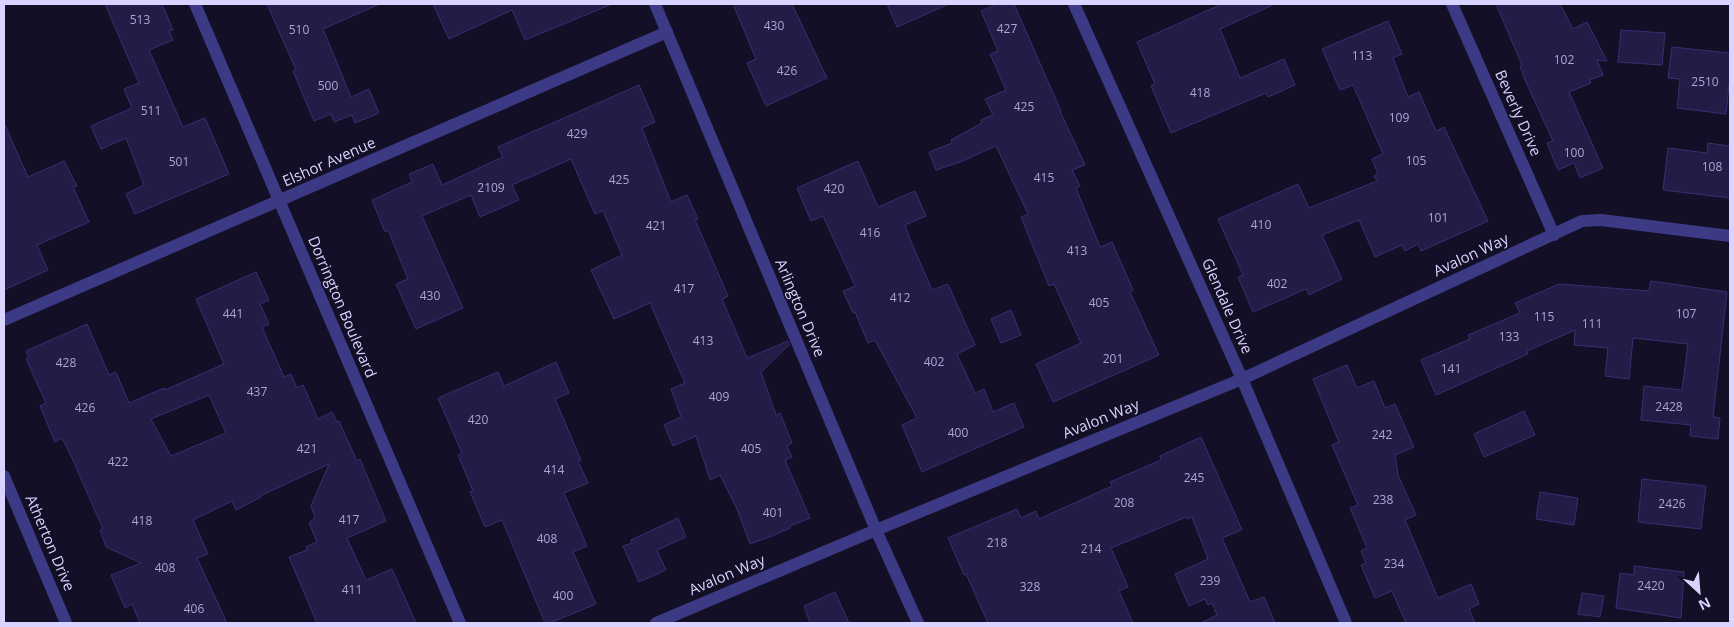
<svg xmlns="http://www.w3.org/2000/svg" width="1734" height="627" viewBox="0 0 1734 627" font-family="'Open Sans',sans-serif">
<rect width="100%" height="100%" fill="#130f26"/>
<g fill="#241b47" stroke="#3b2d73" fill-rule="evenodd">
<polygon points="105,4 162,4 173,30 169,31 173,40 149,50 183,127 205,118 229,174 135,214 126,194 144,185 126,138 101,149 91,126 132,108 124,89 139,83"/>
<polygon points="267,4 380,4 323,29 351,97 369,89 379,113 355,123 352,115 334,122 331,114 314,121 293,71 296,70"/>
<polygon points="433,4 612,4 525,40 512,10 449,39"/>
<polygon points="733,4 792,4 827,78 766,106 747,63 756,59"/>
<polygon points="887,4 949,4 897,27"/>
<polygon points="997,4 1014,4 1061,111 1060,111 1085,165 1072,170 1080,186 1076,188 1100,247 1112,242 1133,290 1130,292 1159,355 1053,402 1036,364 1081,343 1054,284 1049,286 1021,217 1028,214 996,146 960,162 936,170 929,152 952,143 951,140 982,123 981,120 993,115 985,99 1006,90 990,54 998,51 981,11"/>
<polygon points="1222,4 1275,4 1220,29 1240,78 1284,59 1295,85 1268,97 1266,93 1171,133 1151,86 1155,84 1137,42"/>
<polygon points="1496,4 1560,4 1573,29 1587,22 1607,61 1597,60 1603,75 1590,80 1591,83 1569,92 1603,168 1580,178 1574,163 1558,170 1547,143 1553,141 1525,80 1520,66 1522,65"/>
<polygon points="1388,21 1402,54 1393,58 1408,97 1419,92 1436,131 1444,127 1488,221 1421,251 1418,244 1405,251 1402,245 1375,257 1359,220 1322,235 1342,279 1309,295 1306,289 1253,312 1238,277 1243,275 1218,219 1298,184 1309,208 1377,181 1374,176 1378,174 1372,159 1383,154 1353,85 1340,90 1322,49"/>
<polygon points="1621,30 1665,33 1662,65 1618,62"/>
<polygon points="1672,47 1730,53 1730,85 1729,85 1726,114 1677,108 1680,79 1668,78"/>
<polygon points="639,85 655,122 642,128 671,202 687,195 698,219 695,220 728,296 722,299 747,358 788,341 789,345 761,372 776,415 780,413 792,443 787,446 792,457 785,460 810,518 790,526 790,528 772,536 750,544 737,509 720,475 710,480 696,436 673,446 664,425 681,417 671,389 685,383 650,303 614,319 591,270 622,255 603,211 595,214 571,159 512,185 519,200 480,217 471,195 422,216 463,308 416,329 396,284 408,279 388,230 385,232 372,200 412,182 409,174 433,164 442,185 503,157 498,147"/>
<polygon points="4,123 28,177 64,161 77,186 73,187 89,222 37,245 48,270 4,290"/>
<polygon points="1708,143 1730,146 1730,198 1663,190 1668,148 1707,153"/>
<polygon points="858,161 878,207 915,191 926,216 905,225 910,239 932,290 948,284 975,345 957,354 975,393 984,389 993,412 1014,403 1024,427 922,472 902,425 917,418 875,340 868,343 855,312 853,313 843,291 855,286 823,216 811,221 797,188"/>
<path d="M256,272L269,300L260,304L269,324L262,327L284,377L291,374L297,388L303,385L318,419L332,412L337,422L339,421L357,461L360,459L386,521L347,538L366,580L392,569L416,623H317L289,557L307,550L306,547L317,542L309,523L315,518L311,506L329,464L260,496L261,497L236,510L232,501L193,520L208,554L197,558L227,623H140L132,604L125,608L111,575L141,563L106,547L100,530L103,529L71,456L62,438L55,442L40,406L46,403L26,359L29,358L26,351L87,324L109,375L116,372L129,403L164,388L165,390L224,364L196,299ZM209,395L226,433L171,456L151,419Z"/>
<polygon points="1651,281 1727,292 1713,417 1720,418 1718,439 1690,436 1691,425 1641,420 1644,386 1682,390 1688,344 1633,338 1629,379 1605,376 1608,348 1574,345 1575,330 1527,351 1528,354 1436,395 1421,360 1470,339 1468,335 1520,313 1515,303 1559,284 1649,291"/>
<polygon points="1011,310 1021,335 1001,343 991,319"/>
<polygon points="556,362 569,393 555,399 581,460 578,461 588,483 564,493 587,546 573,552 596,604 550,623 545,623 502,520 485,527 470,492 473,491 458,455 462,453 438,398 498,372 504,386"/>
<polygon points="1347,365 1357,388 1374,381 1385,408 1395,404 1414,447 1395,455 1398,475 1416,515 1405,520 1438,598 1471,584 1479,604 1469,609 1475,623 1406,623 1392,591 1375,598 1361,565 1366,563 1361,551 1367,548 1350,508 1358,505 1332,445 1339,442 1313,379"/>
<polygon points="1524,411 1535,435 1484,457 1474,434"/>
<polygon points="1201,437 1242,530 1222,538 1250,602 1264,597 1275,623 1201,623 1217,615 1212,603 1208,605 1205,599 1189,606 1175,574 1208,559 1192,517 1187,519 1186,517 1111,548 1128,587 1119,591 1133,623 988,623 966,574 964,575 948,538 1017,509 1021,518 1036,511 1039,519 1112,486 1110,482 1161,460 1160,456"/>
<polygon points="1642,479 1706,486 1701,529 1638,522"/>
<polygon points="1540,492 1578,498 1574,525 1536,519"/>
<polygon points="678,518 686,537 657,550 666,570 639,582 623,546 632,543 631,540"/>
<polygon points="1634,566 1684,572 1681,618 1616,608 1620,573 1634,575"/>
<polygon points="835,592 849,623 810,623 804,606"/>
<polygon points="1582,593 1604,596 1600,617 1578,614"/>
</g>
<g fill="none" stroke-linecap="round" stroke-linejoin="round">
<g stroke="#3d3a85" stroke-width="12">
<polyline points="195,4 460,623"/>
<polyline points="655,4 876,530 918,623"/>
<polyline points="1074,4 1242,379 1346,623"/>
<polyline points="1452,4 1554,235"/>
<polyline points="4,320 667,32"/>
<polyline points="4,476 66,623"/>
<polyline points="656,623 876,530 1242,379 1582,221 1601,220 1730,236"/>
</g>
</g>
<g text-anchor="middle" stroke-width="4" stroke-linejoin="round" paint-order="stroke">
<g font-size="12" fill="#aca6d1">
<text x="140" y="24">513</text>
<text x="774" y="30">430</text>
<text x="1007" y="33">427</text>
<text x="299" y="34">510</text>
<text x="1362" y="60">113</text>
<text x="1564" y="64">102</text>
<text x="787" y="75">426</text>
<text x="1705" y="86">2510</text>
<text x="328" y="90">500</text>
<text x="1200" y="97">418</text>
<text x="1024" y="111">425</text>
<text x="151" y="115">511</text>
<text x="1399" y="122">109</text>
<text x="577" y="138">429</text>
<text x="1574" y="157">100</text>
<text x="1416" y="165">105</text>
<text x="179" y="166">501</text>
<text x="1712" y="171">108</text>
<text x="1044" y="182">415</text>
<text x="619" y="184">425</text>
<text x="491" y="192">2109</text>
<text x="834" y="193">420</text>
<text x="1438" y="222">101</text>
<text x="1261" y="229">410</text>
<text x="656" y="230">421</text>
<text x="870" y="237">416</text>
<text x="1077" y="255">413</text>
<text x="1277" y="288">402</text>
<text x="684" y="293">417</text>
<text x="430" y="300">430</text>
<text x="900" y="302">412</text>
<text x="1099" y="307">405</text>
<text x="233" y="318">441</text>
<text x="1686" y="318">107</text>
<text x="1544" y="321">115</text>
<text x="1592" y="328">111</text>
<text x="1509" y="341">133</text>
<text x="703" y="345">413</text>
<text x="1113" y="363">201</text>
<text x="934" y="366">402</text>
<text x="66" y="367">428</text>
<text x="1451" y="373">141</text>
<text x="257" y="396">437</text>
<text x="719" y="401">409</text>
<text x="1669" y="411">2428</text>
<text x="85" y="412">426</text>
<text x="478" y="424">420</text>
<text x="958" y="437">400</text>
<text x="1382" y="439">242</text>
<text x="307" y="453">421</text>
<text x="751" y="453">405</text>
<text x="118" y="466">422</text>
<text x="554" y="474">414</text>
<text x="1194" y="482">245</text>
<text x="1383" y="504">238</text>
<text x="1124" y="507">208</text>
<text x="1672" y="508">2426</text>
<text x="773" y="517">401</text>
<text x="349" y="524">417</text>
<text x="142" y="525">418</text>
<text x="547" y="543">408</text>
<text x="997" y="547">218</text>
<text x="1091" y="553">214</text>
<text x="1394" y="568">234</text>
<text x="165" y="572">408</text>
<text x="1210" y="585">239</text>
<text x="1651" y="590">2420</text>
<text x="1030" y="591">328</text>
<text x="352" y="594">411</text>
<text x="563" y="600">400</text>
<text x="194" y="613">406</text>
</g>
<g font-size="15" fill="#d9d4ff" stroke="#130f26">
<text transform="translate(1518 113) rotate(66)" y="5">Beverly Drive</text>
<text transform="translate(329 162) rotate(-24)" y="5">Elshor Avenue</text>
<text transform="translate(1471 255) rotate(-25)" y="5">Avalon Way</text>
<text transform="translate(1227 306) rotate(66)" y="5">Glendale Drive</text>
<text transform="translate(342 307) rotate(67)" y="5">Dorrington Boulevard</text>
<text transform="translate(800 308) rotate(67)" y="5">Arlington Drive</text>
<text transform="translate(1101 419) rotate(-22)" y="5">Avalon Way</text>
<text transform="translate(50 543) rotate(67)" y="5">Atherton Drive</text>
<text transform="translate(727 575) rotate(-23)" y="5">Avalon Way</text>
</g>
</g>
<rect width="1734" height="627" fill="none" stroke="#d9d4ff" stroke-width="10"/>
<g transform="translate(1699 592) rotate(154)" stroke="#130f26" stroke-width="4" paint-order="stroke">
<path d="M0-4L9 19L0 12L-9 19Z" fill="#d9d4ff"/>
<text y="-8" font-size="14" font-weight="bold" text-anchor="middle" fill="#d9d4ff">N</text>
</g>
</svg>
